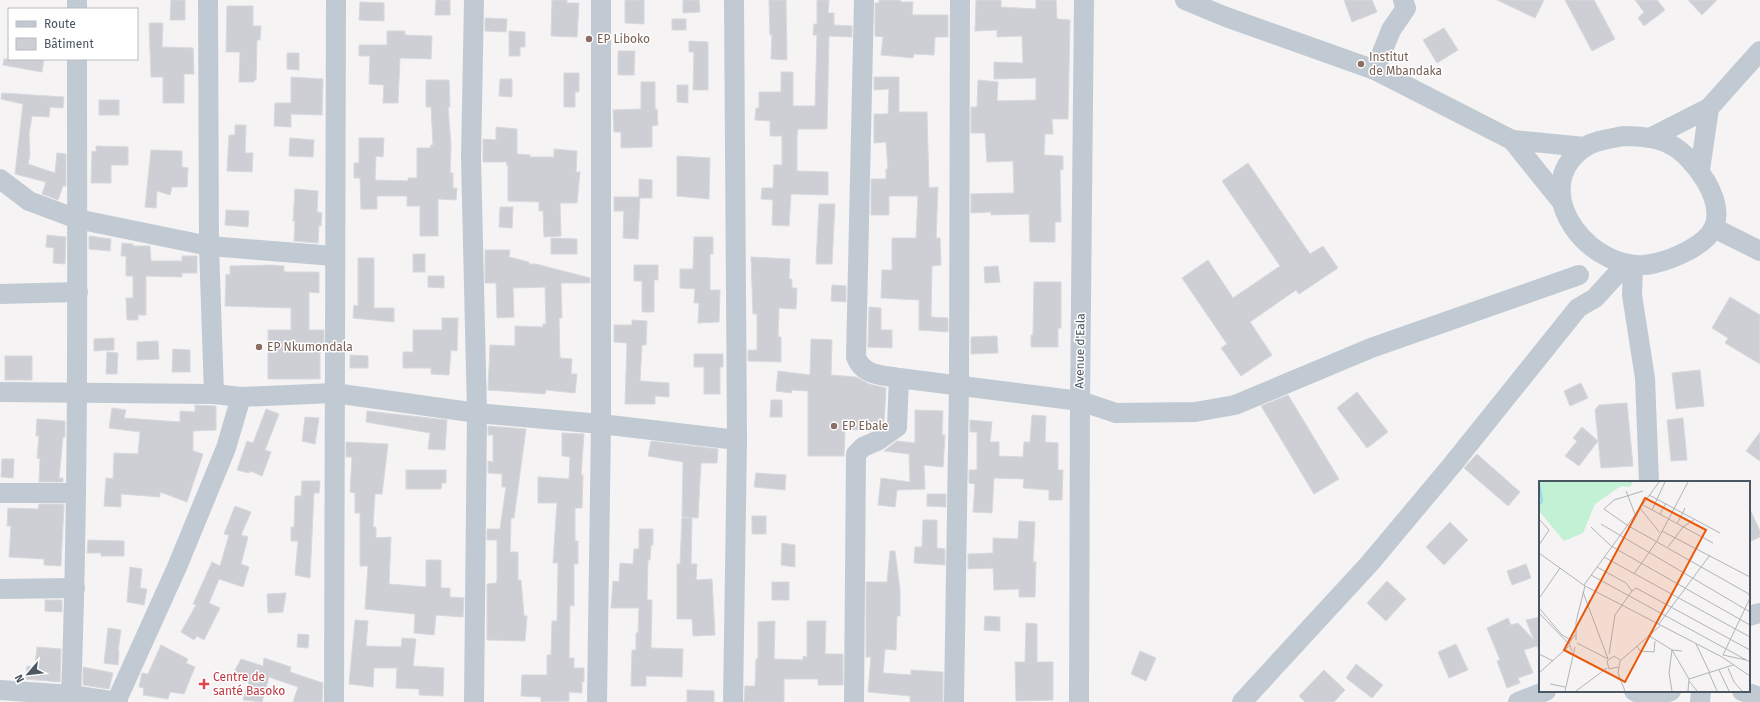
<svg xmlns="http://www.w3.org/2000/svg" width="1760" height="702" viewBox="0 0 1760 702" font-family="'Fira Sans',sans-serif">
<rect width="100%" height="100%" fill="#f5f3f3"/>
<g fill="#cdcfd5" stroke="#d7d9de">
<polygon points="171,0 185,0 185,20 170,20"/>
<polygon points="436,0 450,0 450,15 435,15"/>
<polygon points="552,0 567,0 567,3 579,3 577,37 551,36"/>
<polygon points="625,0 644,0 644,24 625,23"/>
<polygon points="683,0 699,0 700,12 683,13"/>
<polygon points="769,0 786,0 787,60 771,59 772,35 770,35"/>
<polygon points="817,0 829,0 828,13 834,13 834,25 852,26 852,37 829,36 827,129 798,129 797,136 797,171 828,172 828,195 791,194 789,226 772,225 773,200 761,199 762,188 773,188 774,165 782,165 782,136 770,136 770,121 755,120 756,108 759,108 759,92 781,92 781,72 793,72 793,106 815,106 817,35 813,35 814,24 817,24"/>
<polygon points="879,0 900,0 901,2 913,2 912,15 948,15 948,37 935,37 934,55 914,54 913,58 881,55 883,37 875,36 875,3 879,3"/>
<polygon points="976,0 1001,0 1001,7 1036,9 1036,0 1056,0 1057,19 1070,20 1068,119 1052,119 1053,134 1045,134 1044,155 1063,156 1063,170 1060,169 1061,222 1055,222 1055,242 1030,242 1029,214 991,215 991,212 971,213 971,194 1014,193 1013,161 987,162 985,133 971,133 971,107 977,107 978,80 998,82 997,101 1036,100 1036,78 994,79 994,62 1023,63 1022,36 997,37 997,30 975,31"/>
<polygon points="1344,0 1372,0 1377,12 1352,22"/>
<polygon points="1497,0 1544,0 1535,18"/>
<polygon points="1565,0 1594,0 1615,39 1592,51"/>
<polygon points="1635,0 1657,0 1665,10 1644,26 1638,18 1644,12"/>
<polygon points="1688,0 1717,0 1702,15"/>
<polygon points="360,2 384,3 384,21 359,20"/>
<polygon points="227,6 253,6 253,26 261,26 260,40 257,40 256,80 254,80 254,82 239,82 240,52 226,52"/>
<polygon points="485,18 507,19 506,32 485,31"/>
<rect x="672" y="19" width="14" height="11"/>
<polygon points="149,23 163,23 162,47 193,48 194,74 184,74 184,103 163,103 163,77 151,77"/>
<polygon points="1444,28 1458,50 1437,63 1423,40"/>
<polygon points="387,31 405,31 405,35 432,36 431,59 400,58 398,103 383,103 384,85 369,84 370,56 359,56 359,45 387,45"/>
<polygon points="509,31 525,32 525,47 520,47 520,56 509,56"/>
<polygon points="689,41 708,42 708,90 693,90 694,52 689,52"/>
<polygon points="618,51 635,51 634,75 618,75"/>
<polygon points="287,53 299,53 299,70 287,69"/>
<polygon points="4,59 44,59 42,72 3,65"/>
<polygon points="564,73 579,73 579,92 575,92 575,107 564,107"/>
<polygon points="291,77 323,79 322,115 291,114 291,127 274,126 275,103 291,103"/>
<polygon points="874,77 899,77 899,112 927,112 929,188 938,187 936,238 940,238 941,265 932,266 931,317 948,318 948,332 919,330 919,300 881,298 882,270 892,270 892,238 916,238 918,196 889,196 889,215 871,215 871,179 886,179 886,169 888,169 886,142 874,143 874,114 888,114 889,89 874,90"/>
<polygon points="500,79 512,79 512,97 499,96"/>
<polygon points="426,80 449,80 450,107 448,107 451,145 450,173 453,173 453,188 457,188 456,200 438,199 438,236 420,236 420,206 407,206 407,196 377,196 377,209 361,209 360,178 354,178 354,163 359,163 359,138 384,138 383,157 376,156 375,180 408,181 408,178 417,178 417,148 430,148 431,145 433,145 431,107 426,107"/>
<polygon points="641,82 655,82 655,109 657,109 658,125 652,126 652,147 621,148 621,132 614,132 613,110 641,109"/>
<polygon points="677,85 688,85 688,103 677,102"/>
<polygon points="2,93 64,97 63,108 50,107 49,117 32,116 29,134 30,155 28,164 55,173 57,153 66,154 66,186 63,186 58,200 42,194 46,182 15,174 23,104 1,99"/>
<rect x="99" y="100" width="20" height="15"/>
<polygon points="235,125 246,125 245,153 253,153 252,172 227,171 229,135 235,135"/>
<polygon points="496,127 517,129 517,154 530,155 530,157 554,157 554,149 577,151 576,172 580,172 577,203 560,203 561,236 544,237 543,211 539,211 539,202 508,201 508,165 506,165 507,162 483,162 483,139 496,140"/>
<polygon points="290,138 314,140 313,157 289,156"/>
<polygon points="96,146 128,147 128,165 111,165 111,183 91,183 92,151 96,152"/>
<polygon points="151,150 182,151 182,167 188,168 187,187 172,187 170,195 157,191 156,208 145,207"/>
<polygon points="677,156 710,158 709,199 677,196"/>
<polygon points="1248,163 1310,254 1323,246 1338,268 1299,294 1296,290 1250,322 1272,355 1241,376 1221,348 1227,344 1182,278 1208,260 1233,298 1280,266 1222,181"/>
<polygon points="639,179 652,180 652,198 640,198 638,239 623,238 624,211 614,211 614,197 639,197"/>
<polygon points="295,189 318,191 317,212 322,213 321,226 319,225 318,243 294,241 295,221 293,221"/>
<polygon points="819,204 835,204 832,264 816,264"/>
<polygon points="500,207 513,207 512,228 499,227"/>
<polygon points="226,210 249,211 248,227 225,225"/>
<polygon points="47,235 66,237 65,264 53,263 54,248 46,247"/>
<polygon points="89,236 111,239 110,251 89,249"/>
<polygon points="694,237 713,237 713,254 710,254 710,290 720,290 719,322 698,323 699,303 694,303 695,289 680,288 680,269 693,269"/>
<polygon points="551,238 577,239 577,254 551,254"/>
<polygon points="122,243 133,244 133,246 150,246 151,261 182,261 182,256 197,256 197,273 182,273 182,277 146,276 146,315 138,315 138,320 127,320 126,298 133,298 133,276 126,276 126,256 121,256"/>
<polygon points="485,250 510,250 509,257 529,262 529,264 536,264 590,278 590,283 561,283 562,318 559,318 560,358 572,359 571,374 577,374 575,393 546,390 545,394 488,390 490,345 515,346 515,326 543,327 543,324 546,324 545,287 513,288 514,317 497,318 496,283 485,283"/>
<rect x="413" y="254" width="12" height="18"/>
<polygon points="751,257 790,259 789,279 792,279 792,288 797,288 796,309 779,308 778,337 781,337 781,362 748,361 748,350 757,350 757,314 753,314"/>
<polygon points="358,258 374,258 374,308 394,308 394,322 353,318 354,305 358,306"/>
<polygon points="272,265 284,266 284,272 319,272 319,293 309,292 309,330 324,330 324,350 320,350 320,379 268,379 268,330 291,330 291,308 225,306 226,274 230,275 230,266"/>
<polygon points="634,265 658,265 658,280 654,280 654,312 642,312 642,281 634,281"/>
<polygon points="998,266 1000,282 985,283 984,267"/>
<polygon points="428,276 444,276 444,288 428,287"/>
<polygon points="1034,282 1061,282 1061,328 1058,328 1058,347 1031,347 1031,335 1033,335"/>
<polygon points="832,285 846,286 846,302 831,301"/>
<polygon points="1730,297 1760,315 1760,364 1725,343 1728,338 1712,328"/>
<polygon points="869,307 881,308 881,330 892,330 892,348 868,347"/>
<polygon points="442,318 458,318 457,351 451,350 449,375 431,374 431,368 403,368 403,352 413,352 413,330 442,330"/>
<polygon points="632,320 647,321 646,345 642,345 640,381 669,383 669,397 655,396 655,404 625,404 627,343 614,342 614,325 632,325"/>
<polygon points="997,336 998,353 971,354 971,337"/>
<polygon points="114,338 114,350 94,351 94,339"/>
<polygon points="811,339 832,340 831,375 856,377 869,384 886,388 884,422 870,431 845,429 844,456 808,456 808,391 792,390 791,393 776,391 778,371 810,375"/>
<polygon points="158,341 159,359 137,360 137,342"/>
<polygon points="173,349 190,350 190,372 172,372"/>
<polygon points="107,352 118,353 117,374 106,374"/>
<polygon points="694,354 723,354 723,367 720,367 720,394 704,394 704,367 694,367"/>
<polygon points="350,355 368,356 368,368 350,368"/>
<rect x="5" y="356" width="27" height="24"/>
<polygon points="1700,370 1704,406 1676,409 1672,373"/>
<polygon points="1581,383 1588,398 1570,406 1564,391"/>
<polygon points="1357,392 1388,432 1367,448 1337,408"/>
<polygon points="1288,395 1339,479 1314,494 1261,406"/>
<polygon points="771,400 782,400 782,417 770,417"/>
<polygon points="1627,403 1633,466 1601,468 1595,410 1599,405"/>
<polygon points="195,405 216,406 216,430 193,431 193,451 203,454 187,502 160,492 160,497 121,494 121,507 104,506 106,478 113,479 114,453 138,454 140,432 109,428 112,408 126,410 124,418 180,422 180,411 195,412"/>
<polygon points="266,409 279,414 265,450 271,452 262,476 250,471 249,473 237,470 247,441 253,443"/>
<polygon points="915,410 943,411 942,435 945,435 943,467 924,465 925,489 897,490 895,507 878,505 881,478 910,482 909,454 884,451 897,441 915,443"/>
<polygon points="367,411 447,420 445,450 428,449 430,433 366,422"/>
<polygon points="1032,415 1046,416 1045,442 1058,443 1058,470 1063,470 1062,500 1049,500 1049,490 1023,488 1024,479 994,478 992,513 973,512 975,484 969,483 969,470 977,470 977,432 970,432 970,420 992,422 990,442 999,442 999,456 1023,457 1024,442 1030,442"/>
<polygon points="305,417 319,418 315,444 302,441"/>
<polygon points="1683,418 1687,460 1671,461 1667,420"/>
<polygon points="37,419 65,421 65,437 63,437 59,478 63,478 63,482 39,482 40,459 37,458 39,436 36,436"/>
<polygon points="488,426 526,429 514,518 511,518 510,552 518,552 518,580 521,580 524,616 527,616 525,641 487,640 487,584 496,583 497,580 497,540 487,540 487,529 500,529 506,487 502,487 502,474 488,473 488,461 493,462 493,435 488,435"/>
<polygon points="1582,427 1598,441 1579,466 1565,456 1577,441 1573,438"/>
<polygon points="1760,432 1760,461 1746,451"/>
<polygon points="562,433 584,434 581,475 583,475 582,508 575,508 575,541 578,541 578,564 574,564 574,606 570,605 569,658 574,658 574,668 584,668 584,682 582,681 582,693 569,692 569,701 541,702 541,697 521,696 522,675 547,675 547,655 551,655 552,621 557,621 558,563 553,563 557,503 538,503 538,477 569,479 570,457 562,456"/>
<polygon points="651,441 718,449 717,463 701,463 698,518 682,517 683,462 648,456"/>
<polygon points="346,442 388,444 382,494 375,494 373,527 376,527 376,538 391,537 389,584 426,587 426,560 441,560 441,588 450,588 450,597 464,598 463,617 436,615 434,635 414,633 415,614 365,609 368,566 360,566 360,513 355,513 355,493 350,492 352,457 346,457"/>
<polygon points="1477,454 1520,492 1508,506 1464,468"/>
<polygon points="2,459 14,459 13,478 1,477"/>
<polygon points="406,470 446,470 446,483 442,483 441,489 406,489"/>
<polygon points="756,473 786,475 785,490 754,487"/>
<polygon points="302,481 320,481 319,493 314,493 310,578 295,575 298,541 291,541 291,527 294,527 295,496 301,496"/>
<polygon points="927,494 946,494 946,507 927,506"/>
<polygon points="39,504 64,504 61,566 44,565 44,559 9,557 11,526 7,526 8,508 38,509"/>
<polygon points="235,506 251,512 241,535 248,537 241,564 249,567 243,587 219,579 209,603 220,608 204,640 197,636 194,640 181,632 196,605 193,604 212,562 220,566 229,535 224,534"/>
<polygon points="1749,507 1760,531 1760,537 1749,542"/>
<rect x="752" y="516" width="14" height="18"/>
<polygon points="682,518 692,518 691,564 697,564 696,580 712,579 715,635 693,636 692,619 677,619 677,564 680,564"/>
<polygon points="923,520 937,520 937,548 945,549 945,565 914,563 915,547 922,547"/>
<polygon points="1019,521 1035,522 1033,562 1036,562 1035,597 1019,597 1019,589 994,590 993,568 968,569 968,554 993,553 993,538 1018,539"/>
<polygon points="1450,522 1468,540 1444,565 1426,547"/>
<polygon points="639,529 653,529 653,545 651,545 650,560 648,560 647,600 652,600 651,648 683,649 682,677 646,676 646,686 631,686 632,650 636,650 636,633 638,633 639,608 611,608 613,581 619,582 620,563 633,564 634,549 639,549"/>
<polygon points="88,540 124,541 124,556 101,556 101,553 87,553"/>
<polygon points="782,543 795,545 795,567 781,565"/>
<polygon points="890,551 895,551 900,590 900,616 897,616 896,650 885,649 883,673 911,675 911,670 943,672 943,702 910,702 910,696 868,692 871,657 866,657 866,582 887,582"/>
<polygon points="1526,564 1531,578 1512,585 1507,571"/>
<polygon points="130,567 142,569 140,588 147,589 144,605 127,602"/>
<polygon points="1387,581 1406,599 1386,621 1367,603"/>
<rect x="772" y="582" width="17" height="18"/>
<polygon points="286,593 283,612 268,613 267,594"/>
<polygon points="45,600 62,600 62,612 45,611"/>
<polygon points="985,616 1000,617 1000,631 984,630"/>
<polygon points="1540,617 1540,653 1537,646 1524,650 1533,673 1518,678 1520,683 1507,688 1497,661 1500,660 1487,628 1508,618 1511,625 1518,623 1534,640 1526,620"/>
<polygon points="355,620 368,621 366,646 401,647 402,638 416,639 413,666 444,668 443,696 419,695 419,689 396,688 397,668 374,668 373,687 349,684"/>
<polygon points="775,621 774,659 803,660 803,656 807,657 807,621 826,621 825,654 843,654 843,685 818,685 818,679 784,679 784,702 744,702 745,686 755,686 756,659 758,659 758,622"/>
<polygon points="1026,623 1037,624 1037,662 1053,662 1053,700 1016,701 1015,662 1025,662"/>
<polygon points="108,628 121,630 118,651 119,651 118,665 104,663"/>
<polygon points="298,634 309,635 308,648 297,647"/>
<polygon points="1456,644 1468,670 1449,678 1438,652"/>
<polygon points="161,645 188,659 186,663 195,667 184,694 170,692 168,699 143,695 144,688 139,687 142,673 148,674"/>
<polygon points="37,647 61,649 60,682 26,679 27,666 35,667"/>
<polygon points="1140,651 1156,658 1146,681 1131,674"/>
<polygon points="264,658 291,667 290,672 323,683 322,702 293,702 298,687 269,677 262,702 243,700 249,682 232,676 241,659 263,666"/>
<polygon points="1356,664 1383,685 1372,698 1346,678"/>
<polygon points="83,667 113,673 109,689 83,685"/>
<polygon points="1324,670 1345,690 1334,702 1305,702 1299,696"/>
<polygon points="687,690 714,691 714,702 687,702"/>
</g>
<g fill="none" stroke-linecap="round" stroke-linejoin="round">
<g stroke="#c1cad2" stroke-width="20">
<polyline points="77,0 77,9"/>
<polyline points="208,0 209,246 214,394"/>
<polyline points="1185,0 1226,17 1375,70 1512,140 1585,147"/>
<polyline points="1375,70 1391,30 1406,8 1403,0"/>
<path d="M1623,136C1639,136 1659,137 1673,146C1695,159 1725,200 1714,227C1707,245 1673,259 1656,263C1594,280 1522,190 1585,147C1596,140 1610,139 1623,136Z"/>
<polyline points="1650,138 1709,108 1760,51"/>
<polyline points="1512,140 1561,201"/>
<polyline points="1700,170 1709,108"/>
<polyline points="0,179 29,201 77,219 209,246 334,256"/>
<polyline points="1714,228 1760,251"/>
<polyline points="1633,266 1632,295 1645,378 1649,482"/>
<polyline points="0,294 78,292"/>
<polyline points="899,378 1080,401 1116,413 1195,412 1235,405 1371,348 1579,275"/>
<polyline points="0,392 214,394 241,397 334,393 477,413 601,424 737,440"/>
<polyline points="0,493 76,493"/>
<polyline points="0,589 75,588"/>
<polyline points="1749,616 1760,613"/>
<polyline points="0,690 71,695 118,702"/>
<path d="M1634,691C1645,697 1660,695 1671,691"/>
<polyline points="1742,691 1760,697"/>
<path d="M71,695C79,483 77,271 77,59"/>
<polyline points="116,702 177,567 226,448 241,397"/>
<polyline points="334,702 336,0"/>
<polyline points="474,702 477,413 471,158 474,0"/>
<polyline points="597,702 601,424 601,0"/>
<polyline points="733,702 737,440 734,0"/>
<path d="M854,702L856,454L863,447L879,440L897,427L899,378C882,375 863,376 856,357L864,0"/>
<polyline points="954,702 959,386 960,0"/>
<polyline points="1079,702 1080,401 1084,0"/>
<polyline points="1242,702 1370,563 1452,465 1578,308 1595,298 1625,265"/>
<polyline points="1518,702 1546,691"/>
<polyline points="1700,702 1701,691"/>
</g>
</g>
<g fill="#8d6e63" stroke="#fff" stroke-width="1.5">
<circle cx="589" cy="39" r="4"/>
<circle cx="1361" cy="64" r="4"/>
<circle cx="259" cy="347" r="4"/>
<circle cx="834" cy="426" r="4"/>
</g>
<path fill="#e0444e" stroke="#fff" stroke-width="1.5" d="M202 678h4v4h4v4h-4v4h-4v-4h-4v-4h4z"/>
<g text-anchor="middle" stroke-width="3" stroke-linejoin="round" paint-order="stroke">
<g font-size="12" fill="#785e54" stroke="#fff" text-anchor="start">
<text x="597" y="43">EP Liboko</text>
<text x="1369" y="61">Institut<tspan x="1369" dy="14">de Mbandaka</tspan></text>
<text x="267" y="351">EP Nkumondala</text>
<text x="842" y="430">EP Ebale</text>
</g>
<g font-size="12" fill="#4a5661" stroke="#fff">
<text transform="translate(1080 351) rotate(-89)" y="4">Avenue d'Eala</text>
</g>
<g font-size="12" fill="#be3a42" stroke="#fff" text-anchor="start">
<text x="213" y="681">Centre de<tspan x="213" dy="14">santé Basoko</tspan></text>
</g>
</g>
<g transform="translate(1539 481)">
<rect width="211" height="211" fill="#f5f3f3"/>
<path d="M0,1H94L91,6L82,5L56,23L44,52L25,60L0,30Z" fill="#c3f1d5"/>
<path fill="none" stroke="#90daee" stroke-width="2" d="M0,24L3,20L0,1"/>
<path fill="none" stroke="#b1b4b9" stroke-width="1" d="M87,10L96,33M104,10L75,19L65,28L88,44L210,113L211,117M110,14L181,52M104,24L174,62M101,27L121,52M113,29L126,1M121,33L127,22M0,38L10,49L0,64M62,43L211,131M138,43L146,27M52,46L72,65L211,144M123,50L211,96M129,66L144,46L156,38M0,72L46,105L183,176L211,195M65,76L211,156M58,86L87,102L93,110L97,107L211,169M95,93L118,60L149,1M52,94L211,181M45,104L120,1M44,111L69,178M1,116L21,87M0,127L23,154L32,159M0,132L31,164M119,144L171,74M109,154L133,169L150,198L149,210M37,159V141L46,105M38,162L69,178M157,163L171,192M98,165L101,170L115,171L116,160M33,170L30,162L36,154M0,173L14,180M70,173L76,134L93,110M184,174L211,117M184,174L207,179M79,186L70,188L68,180L75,175L81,179M189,187L195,201L203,210M180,189L190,210M0,192L30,165M170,192L178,210M150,198L194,184M150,200L158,210M11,203L26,206M26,210L36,166M37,210L68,187M86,210L79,192L81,180L121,145M133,210L130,192L133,169L143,170"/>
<path fill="#e8590c" fill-opacity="0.15" stroke="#e8590c" stroke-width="2" d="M106,17L167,49L86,201L25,169Z"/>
<rect width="211" height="211" fill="none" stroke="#4a5661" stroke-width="2"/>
</g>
<rect x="8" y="8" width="130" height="52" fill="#ffffff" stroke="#b7bbc0"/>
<rect x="16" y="21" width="20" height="6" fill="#c1cad2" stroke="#b7bbc0"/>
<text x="44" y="28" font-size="12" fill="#4a5661">Route</text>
<rect x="16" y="38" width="20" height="12" fill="#cdcfd5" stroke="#b7bbc0"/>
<text x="44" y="48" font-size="12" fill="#4a5661">Bâtiment</text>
<g transform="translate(28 674) rotate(242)" stroke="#ffffff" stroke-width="3" paint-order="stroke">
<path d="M0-3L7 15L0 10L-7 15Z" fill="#4a5661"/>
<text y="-6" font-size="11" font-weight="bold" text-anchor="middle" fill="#4a5661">N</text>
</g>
</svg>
